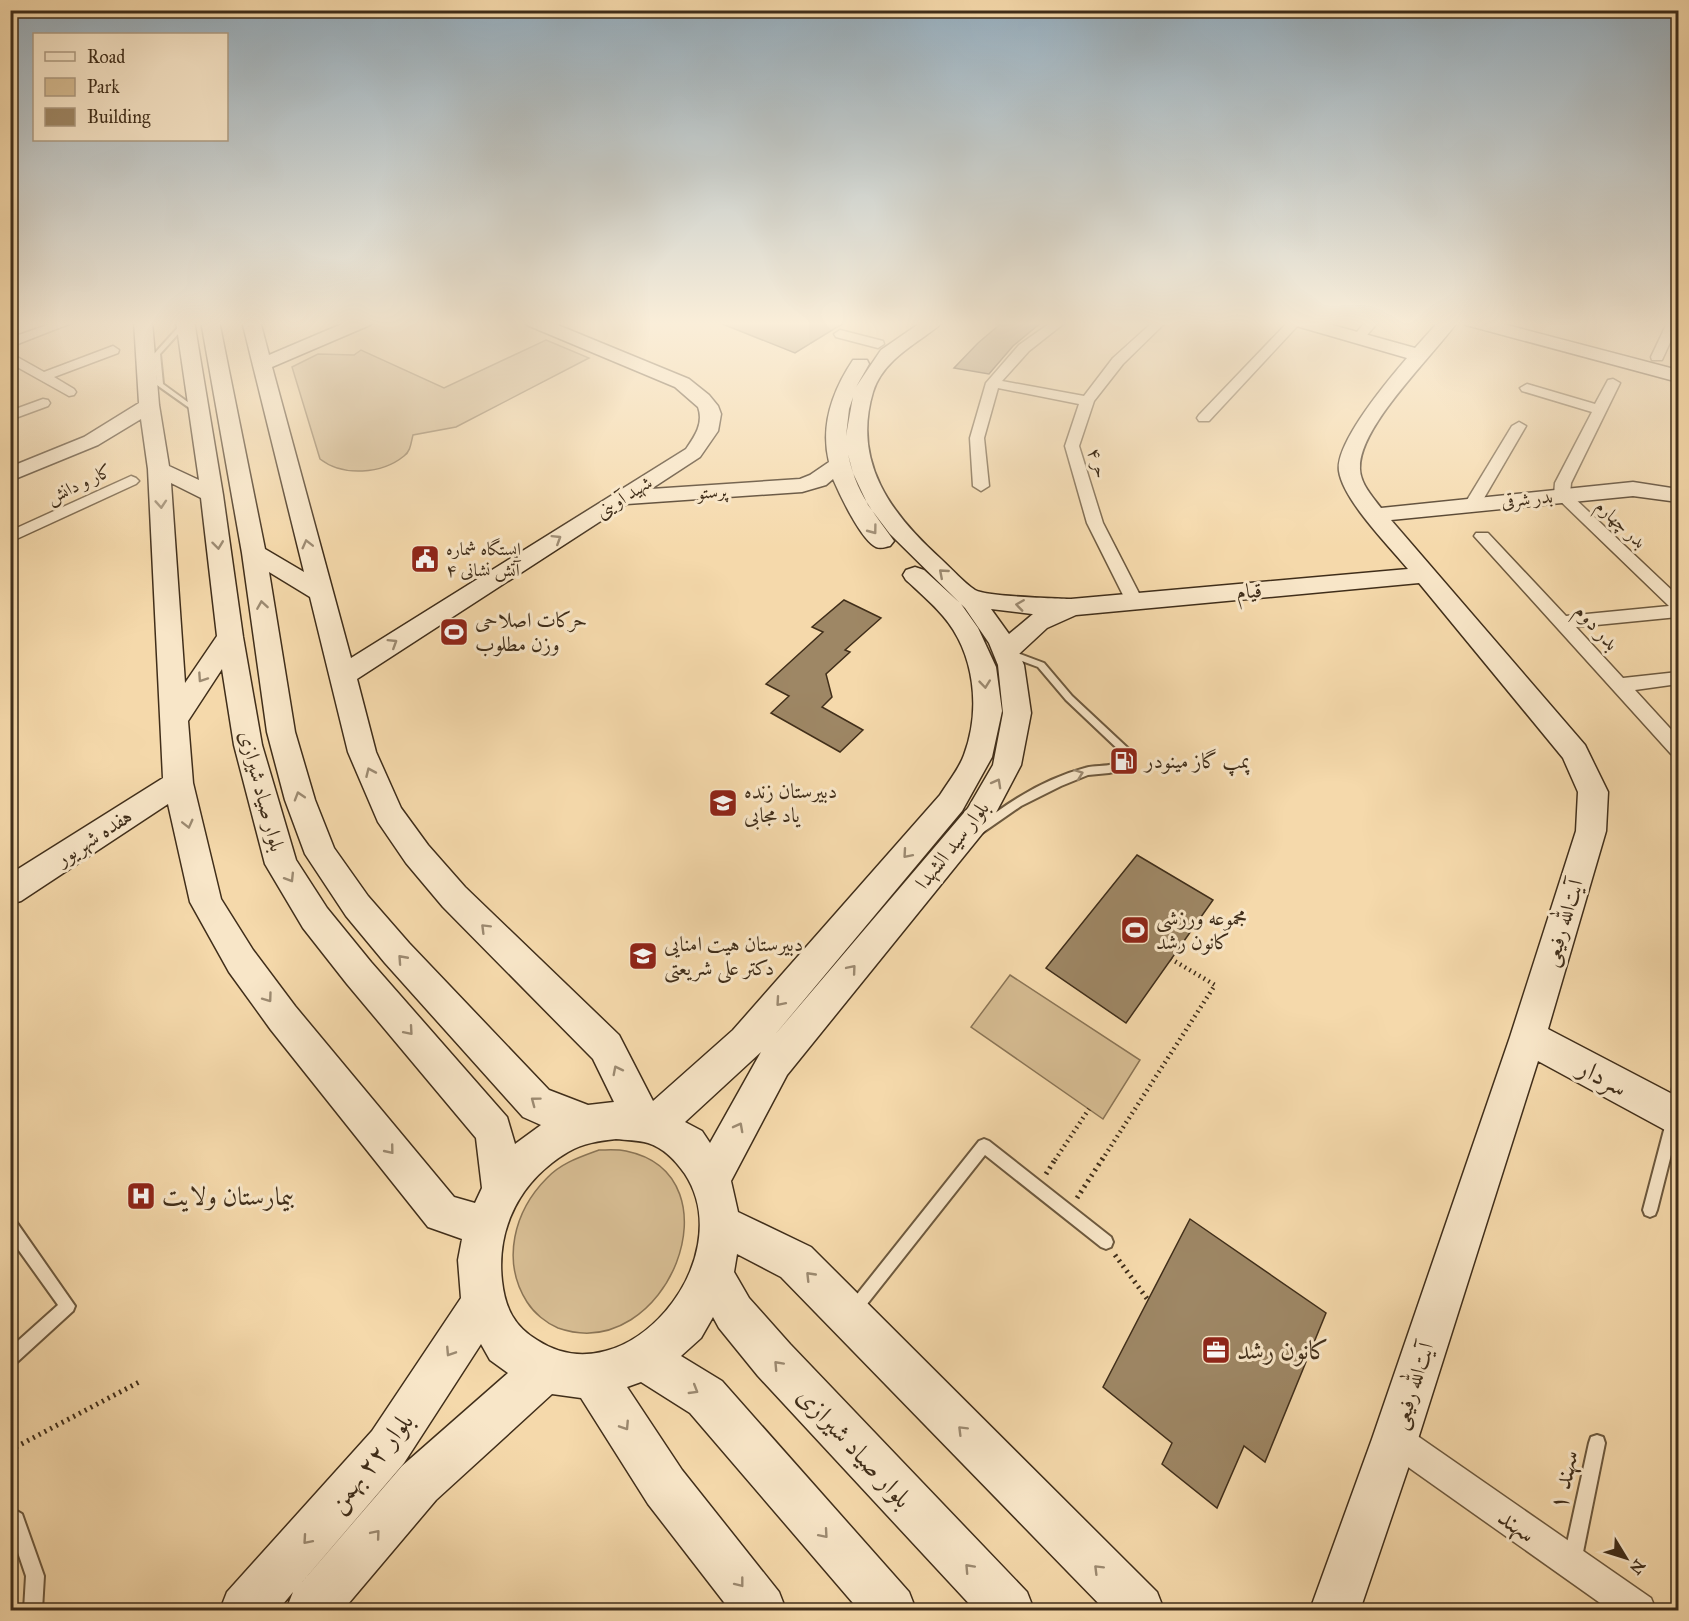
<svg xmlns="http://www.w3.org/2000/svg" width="1689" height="1621" viewBox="0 0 1689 1621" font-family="'IM FELL Great Primer',Amiri,serif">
<rect width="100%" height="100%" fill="#f5d9ab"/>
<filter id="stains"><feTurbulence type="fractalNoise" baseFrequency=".00333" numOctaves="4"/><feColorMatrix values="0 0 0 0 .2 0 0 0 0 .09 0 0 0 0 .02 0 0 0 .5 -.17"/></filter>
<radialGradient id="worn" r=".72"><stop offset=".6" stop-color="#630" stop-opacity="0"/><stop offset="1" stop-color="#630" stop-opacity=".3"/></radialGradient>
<g fill="#d6bc92" stroke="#8b7556" stroke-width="1.5">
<path d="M546,340L589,358L456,427L413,435C411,442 411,451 404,456C382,474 343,477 320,459L292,367L318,354L354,355L361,350L444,388Z"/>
<polygon points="1010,975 1140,1060 1103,1119 971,1027"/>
<path d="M599,1150C607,1150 617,1149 626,1151C742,1175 667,1366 558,1328C546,1323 534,1313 527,1302C501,1261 514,1211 547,1178C561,1163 580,1157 599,1150Z"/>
</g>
<g fill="#9e8765" stroke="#402e1a" stroke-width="1.5">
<polygon points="715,321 847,321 795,353"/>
<polygon points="1004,321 1043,321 1013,346 989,374 954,368 978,343"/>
<polygon points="844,600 881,618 845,650 850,652 826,674 832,697 822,707 863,730 840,752 771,713 789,696 766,684 823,632 812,627"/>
<polygon points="1137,855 1213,900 1126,1023 1046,968"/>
<polygon points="1190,1219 1326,1313 1265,1462 1244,1446 1217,1508 1162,1464 1172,1443 1103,1387"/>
</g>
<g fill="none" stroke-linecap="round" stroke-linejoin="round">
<g stroke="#6d593e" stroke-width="4">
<g id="lane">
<polygon points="183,322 188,323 160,354 163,384 200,411 200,413 198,414 157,385 154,354"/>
<path d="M1009,650L1044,663L1072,696L1132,752L1121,770L1109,773L1088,775L1061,786L1021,806L982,833L978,832L977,829L978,826C1009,801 1047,778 1085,768C1095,765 1104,767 1113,764L1122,753L1066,700L1038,667L1006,655L1004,653L1006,651Z"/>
<polygon points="1678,1085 1678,1127 1657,1210 1655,1215 1650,1217 1645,1215 1643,1210 1668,1115 1673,1087"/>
<polygon points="984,1139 989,1141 1111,1237 1113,1242 1111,1247 1106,1249 1101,1247 985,1155 860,1313 855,1315 850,1313 848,1308 850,1303 979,1141"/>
<polygon points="10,1218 15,1220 75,1306 73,1311 15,1364 10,1366 10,1348 58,1305 10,1238"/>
<polygon points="1597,1435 1603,1437 1605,1443 1582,1557 1579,1563 1573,1566 1567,1563 1564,1557 1589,1443 1591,1437"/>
<polygon points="10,1507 22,1514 44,1576 42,1610 24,1610 26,1576 10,1529"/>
</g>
</g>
<g stroke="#6d593e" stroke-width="3">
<g id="street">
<polygon points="59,321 74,322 10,347 10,338"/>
<polygon points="1053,321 1067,321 1029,351 1002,381 1084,396 1113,358 1154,321 1167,321 1123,364 1094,401 1079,446 1103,523 1143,601 1140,605 1128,605 1087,523 1065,446 1079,404 998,388 984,438 989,486 981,491 973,486 970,438 986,383 1019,345"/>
<polygon points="1289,321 1302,321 1209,421 1199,421 1197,418 1199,415"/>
<polygon points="1366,321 1379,321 1362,341 1354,341 1352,338"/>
<polygon points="1668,321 1678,321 1678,325 1662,360 1652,360 1651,357"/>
<polygon points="840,330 883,341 884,344 878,348 836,337 834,334"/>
<polygon points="113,346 119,350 118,353 54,377 74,389 76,392 74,395 69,396 10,363 10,353 44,372"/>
<polygon points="1613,379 1620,383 1571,483 1570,494 1678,596 1678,617 1576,627 1623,678 1678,672 1678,684 1635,690 1678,737 1678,756 1671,754 1474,536 1476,533 1488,533 1566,616 1669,606 1554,495 1555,483 1592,412 1522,391 1520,388 1527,384 1595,404 1608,380"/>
<polygon points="43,399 48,400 50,403 48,406 10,420 10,411"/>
<polygon points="1519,422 1526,426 1480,505 1478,508 1466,508 1464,505 1512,426"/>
<polygon points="131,476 136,478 139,481 136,484 10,542 10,531"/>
<polygon points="1395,1423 1406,1428 1651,1598 1656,1610 1610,1610 1384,1450 1379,1439 1384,1428"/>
</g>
</g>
<g stroke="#402e1a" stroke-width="3">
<g id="secondary">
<path d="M134,321H152L159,405L169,466L199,480L176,321H194L223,495L243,637L262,745L296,860L327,908L371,962L507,1117L515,1144L541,1125L523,1117L385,963L346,916L305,854L285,800L267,732L242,553L201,321H219L265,549L304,572L242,321H260L269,355L349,321H373L370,325L272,367L351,658L686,449C695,436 704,423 698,407L675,387L527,325L524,321H548L689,379L709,395L718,406L721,414L718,431L700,457L651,489L800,479L810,475L829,462C820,425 833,390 853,360H867L869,364L856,387L881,350L923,321H943C939,327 931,331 925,336C905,350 881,366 873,392C852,462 891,514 941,559C952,569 963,582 975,590C988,597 1053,598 1071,599L1408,569C1389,546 1343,500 1339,471C1335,443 1389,379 1407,358L1293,325L1290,321H1318L1415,348L1439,321H1458C1434,355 1360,425 1360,467C1359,482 1372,496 1381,508L1633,482L1678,489V502L1633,496L1391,520L1585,745L1608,792L1606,831L1548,1029L1678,1097V1135L1665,1130L1538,1061L1418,1439L1360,1610H1310L1372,1439L1510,1037L1576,831L1578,792L1563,758L1419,583L1076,615L1047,628L1019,654L1024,665L1031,713L1021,765L990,824L787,1075L731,1181L738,1212L811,1247L1157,1592L1164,1610H1105L781,1277L737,1254L734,1272L749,1298L790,1344L1027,1592L1034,1610H975L758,1376L719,1328L713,1317L701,1338L681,1356L722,1381L909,1592L916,1610H859L690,1413L641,1382L627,1387L682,1470L779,1592L786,1610H730L648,1504L581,1398L552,1394L436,1500L343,1610H286L293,1592L278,1610H220L227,1592L372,1431L461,1298L458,1260L462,1239L428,1227L271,1030L229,972L190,902L168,804L21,901L10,904V874L163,778L148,469L141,419L98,445L10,481V467L84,437L139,403ZM853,397L846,436L849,409ZM848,454L853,473L868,505L890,534L965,608L989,643L998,665L1003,713L993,765L968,808L773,1037L962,811L992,757L1002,711L996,667L978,628L961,604L924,570L915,567L906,570L903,575L906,580C919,592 932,603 943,616C975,653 981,710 964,755C959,769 948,782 940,795L733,1030L653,1101L619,1035L465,887L428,845L401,808L376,752L357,679L627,504L802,492L826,485L833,479C840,495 861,540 876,547C881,549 885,547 890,546L894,541C872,510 856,493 848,454ZM171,483L201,498L217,636L185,683ZM269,572L310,597L348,752L378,822L406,863L443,907L593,1059L614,1102L588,1105L549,1090L409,943L368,896L334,848L315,800L295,732ZM991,609L1032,614H1033L1009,634ZM222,669L234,745L265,864L303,928L347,984L476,1138L482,1188L475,1203L454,1197L295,1006L253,950L221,899L193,783L188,721ZM761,1052L710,1143L702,1131L685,1122ZM616,1139C626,1140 638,1140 648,1143C664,1148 676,1161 685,1174C741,1260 626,1399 537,1340C514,1326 505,1308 502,1281C496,1227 521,1180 568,1152C583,1143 599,1141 616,1139ZM481,1344L490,1360L508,1373L402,1466L297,1588L404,1463Z"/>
<polygon points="1463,321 1492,321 1678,370 1678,382 1466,325"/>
</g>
</g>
<g stroke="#402e1a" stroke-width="4.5" stroke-dasharray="1.5 4" stroke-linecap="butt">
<polyline points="1055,1160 1089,1109"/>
<polyline points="1102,1160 1215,985 1171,959"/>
</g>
<g stroke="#402e1a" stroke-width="5" stroke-dasharray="2 4.5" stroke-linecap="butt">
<polyline points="1046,1174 1056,1158"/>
<polyline points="1077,1198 1103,1158"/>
<polyline points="1115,1255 1148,1300"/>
<polyline points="10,1450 141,1381"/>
</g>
<use href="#lane" fill="#f8e6c8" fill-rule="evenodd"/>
<use href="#street" fill="#f8e6c8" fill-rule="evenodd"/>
<use href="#secondary" fill="#f8e6c8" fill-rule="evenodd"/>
</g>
<defs><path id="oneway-chevron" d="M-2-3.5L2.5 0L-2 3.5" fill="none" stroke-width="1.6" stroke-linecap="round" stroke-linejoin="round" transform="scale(1.5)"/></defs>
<g stroke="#9c8a71">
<use href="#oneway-chevron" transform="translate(161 504) rotate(86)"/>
<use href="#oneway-chevron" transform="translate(873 530) rotate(53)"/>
<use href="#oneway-chevron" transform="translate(557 539) rotate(-32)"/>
<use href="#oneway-chevron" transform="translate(307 544) rotate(-104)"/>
<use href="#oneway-chevron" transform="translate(218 545) rotate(83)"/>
<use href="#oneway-chevron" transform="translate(943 573) rotate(-139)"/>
<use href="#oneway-chevron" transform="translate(262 605) rotate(-99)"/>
<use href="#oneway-chevron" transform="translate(1020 605) rotate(-172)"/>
<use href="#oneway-chevron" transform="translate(393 643) rotate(-32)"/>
<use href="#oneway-chevron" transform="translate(202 678) rotate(124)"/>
<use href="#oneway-chevron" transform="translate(985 684) rotate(84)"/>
<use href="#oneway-chevron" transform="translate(370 772) rotate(-114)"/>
<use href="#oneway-chevron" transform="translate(1079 774) rotate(-21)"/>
<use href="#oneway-chevron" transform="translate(997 783) rotate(-61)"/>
<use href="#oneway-chevron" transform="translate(299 796) rotate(-107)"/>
<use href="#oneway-chevron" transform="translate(188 824) rotate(76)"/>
<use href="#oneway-chevron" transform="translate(907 854) rotate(131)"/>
<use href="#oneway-chevron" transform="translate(290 878) rotate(58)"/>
<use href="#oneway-chevron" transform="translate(485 928) rotate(-135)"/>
<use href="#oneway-chevron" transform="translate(402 959) rotate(-132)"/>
<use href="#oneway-chevron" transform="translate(852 969) rotate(-50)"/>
<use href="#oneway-chevron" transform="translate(268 998) rotate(54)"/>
<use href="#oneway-chevron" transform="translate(780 1002) rotate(131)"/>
<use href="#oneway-chevron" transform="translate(409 1031) rotate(49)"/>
<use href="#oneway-chevron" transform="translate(617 1070) rotate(-117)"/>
<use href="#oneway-chevron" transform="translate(535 1101) rotate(-143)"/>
<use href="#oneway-chevron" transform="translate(739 1127) rotate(-62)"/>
<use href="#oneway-chevron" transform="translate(390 1150) rotate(51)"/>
<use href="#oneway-chevron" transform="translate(810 1276) rotate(-134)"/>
<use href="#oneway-chevron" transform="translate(450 1352) rotate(123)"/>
<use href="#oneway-chevron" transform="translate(778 1365) rotate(-133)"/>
<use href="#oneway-chevron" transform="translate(694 1390) rotate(31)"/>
<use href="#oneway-chevron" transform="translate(625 1426) rotate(57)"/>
<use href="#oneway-chevron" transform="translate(962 1430) rotate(-135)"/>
<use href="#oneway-chevron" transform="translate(376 1534) rotate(-50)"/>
<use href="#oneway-chevron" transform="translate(824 1534) rotate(49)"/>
<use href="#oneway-chevron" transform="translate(307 1540) rotate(131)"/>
<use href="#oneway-chevron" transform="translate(969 1568) rotate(-133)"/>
<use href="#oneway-chevron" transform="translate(1098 1569) rotate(-135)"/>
<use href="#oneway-chevron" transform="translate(740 1583) rotate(52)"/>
</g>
<linearGradient id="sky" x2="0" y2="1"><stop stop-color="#94acbc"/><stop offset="0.59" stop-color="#faeed9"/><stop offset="1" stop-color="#faeed9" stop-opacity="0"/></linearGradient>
<rect width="1689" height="548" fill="url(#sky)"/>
<defs>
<g id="civic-square" transform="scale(1.5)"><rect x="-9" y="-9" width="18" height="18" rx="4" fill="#8f2418" stroke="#f8e6c8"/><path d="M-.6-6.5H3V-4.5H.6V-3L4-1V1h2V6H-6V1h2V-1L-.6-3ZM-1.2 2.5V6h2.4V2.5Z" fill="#fff"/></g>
<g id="stadium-square" transform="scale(1.5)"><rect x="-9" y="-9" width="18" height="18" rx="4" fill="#8f2418" stroke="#f8e6c8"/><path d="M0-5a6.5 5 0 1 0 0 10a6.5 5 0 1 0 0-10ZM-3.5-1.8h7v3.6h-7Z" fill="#fff"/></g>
<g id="fuel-square" transform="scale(1.5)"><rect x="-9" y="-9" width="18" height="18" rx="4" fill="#8f2418" stroke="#f8e6c8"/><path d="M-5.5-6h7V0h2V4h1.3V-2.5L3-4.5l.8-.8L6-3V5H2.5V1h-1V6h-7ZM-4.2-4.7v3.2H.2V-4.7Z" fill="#fff"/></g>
<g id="school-square" transform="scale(1.5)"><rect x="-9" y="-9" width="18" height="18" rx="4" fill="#8f2418" stroke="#f8e6c8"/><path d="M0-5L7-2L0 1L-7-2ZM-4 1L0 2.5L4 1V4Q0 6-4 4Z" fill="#fff"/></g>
<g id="hospital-square" transform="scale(1.5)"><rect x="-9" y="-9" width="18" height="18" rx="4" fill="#8f2418" stroke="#f8e6c8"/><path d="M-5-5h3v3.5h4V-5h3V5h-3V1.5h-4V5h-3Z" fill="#fff"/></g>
<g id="office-square" transform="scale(1.5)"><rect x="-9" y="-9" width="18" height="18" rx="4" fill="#8f2418" stroke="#f8e6c8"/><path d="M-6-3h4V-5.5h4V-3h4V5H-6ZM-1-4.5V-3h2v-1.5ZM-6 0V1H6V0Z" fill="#fff"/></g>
</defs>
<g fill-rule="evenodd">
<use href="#civic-square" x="425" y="559"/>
<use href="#stadium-square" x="454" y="632"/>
<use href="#fuel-square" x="1124" y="761"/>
<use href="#school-square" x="723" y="803"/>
<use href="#stadium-square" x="1135" y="930"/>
<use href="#school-square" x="643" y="956"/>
<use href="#hospital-square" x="141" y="1196"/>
<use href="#office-square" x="1216" y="1350"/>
</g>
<g text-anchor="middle" stroke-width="6" stroke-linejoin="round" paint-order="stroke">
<g font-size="18" fill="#402e1a" stroke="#f8e6c8">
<text transform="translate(1098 463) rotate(73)" y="6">حر ۴</text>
<text transform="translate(79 484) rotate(-25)" y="6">کار و دانش</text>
<text transform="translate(712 492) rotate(-4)" y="6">پرستو</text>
<text transform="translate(624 497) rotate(-32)" y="6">شهید آوینی</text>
<text transform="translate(1527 499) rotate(-6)" y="6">بدر شرقی</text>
<text transform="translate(1621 524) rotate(43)" y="6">بدر چهارم</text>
</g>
<g font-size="18" fill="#402e1a" stroke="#f8e6c8" text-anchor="start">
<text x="446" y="555">ایستگاه شماره<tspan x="446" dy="21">۴ آتش نشانی</tspan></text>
</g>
<g font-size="21" fill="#402e1a" stroke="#f8e6c8">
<text transform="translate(1249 591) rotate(-5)" y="7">قیام</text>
<text transform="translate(1597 627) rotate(47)" y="7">بدر دوم</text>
<text transform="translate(262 791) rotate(75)" y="7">بلوار صیاد شیرازی</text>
<text transform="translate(94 837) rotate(-33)" y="7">هفده شهریور</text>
<text transform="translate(952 845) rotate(-52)" y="7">بلوار سید الشهدا</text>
<text transform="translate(1563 923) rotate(-73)" y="7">آیت‌الله رفیعی</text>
<text transform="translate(1413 1386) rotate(-72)" y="7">آیت‌الله رفیعی</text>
</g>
<g font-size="21" fill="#402e1a" stroke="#f8e6c8" text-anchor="start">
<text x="475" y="627">حرکات اصلاحی<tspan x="475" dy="24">وزن مطلوب</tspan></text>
<text x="1145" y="768">پمپ گاز مینودر</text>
<text x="744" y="798">دبیرستان زنده<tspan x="744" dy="24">یاد مجابی</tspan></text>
<text x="1156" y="925">مجموعه ورزشی<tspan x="1156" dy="24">کانون رشد</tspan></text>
<text x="664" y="951">دبیرستان هیت امنایی<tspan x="664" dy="24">دکتر علی شریعتی</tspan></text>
</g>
<g font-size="26" fill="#402e1a" stroke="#f8e6c8">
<text transform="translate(1603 1077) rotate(28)" y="9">سردار</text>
<text transform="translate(855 1447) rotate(47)" y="9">بلوار صیاد شیرازی</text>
<text transform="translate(370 1462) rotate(-51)" y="9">بلوار ۲۲ بهمن</text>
<text transform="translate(1563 1480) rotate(-78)" y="9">سهند ۱</text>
<text transform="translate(1517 1525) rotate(35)" y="9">سهند</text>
</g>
<g font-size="26" fill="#402e1a" stroke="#f8e6c8" text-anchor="start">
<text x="162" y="1205">بیمارستان ولایت</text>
<text x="1237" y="1359">کانون رشد</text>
</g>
</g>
<rect width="1689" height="1621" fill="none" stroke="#f5d9ab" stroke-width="36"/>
<rect x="12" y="12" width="1665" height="1597" fill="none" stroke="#402e1a" stroke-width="3"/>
<rect x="18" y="18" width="1653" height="1585" fill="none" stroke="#402e1a" stroke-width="1.5"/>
<rect x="33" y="33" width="195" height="108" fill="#f8e6c8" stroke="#ae9c82" stroke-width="1.5"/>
<rect x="45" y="52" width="30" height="9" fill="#f8e6c8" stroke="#ae9c82" stroke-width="1.5"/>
<text x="87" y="63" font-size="18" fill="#402e1a">Road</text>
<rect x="45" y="78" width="30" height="18" fill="#d6bc92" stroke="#ae9c82" stroke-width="1.5"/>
<text x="87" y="93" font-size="18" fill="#402e1a">Park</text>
<rect x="45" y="108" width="30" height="18" fill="#9e8765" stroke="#ae9c82" stroke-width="1.5"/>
<text x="87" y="123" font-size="18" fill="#402e1a">Building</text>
<g transform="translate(1626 1558) rotate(128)" stroke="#f8e6c8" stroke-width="4.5" paint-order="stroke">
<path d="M0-4.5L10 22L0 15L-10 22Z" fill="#402e1a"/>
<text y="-9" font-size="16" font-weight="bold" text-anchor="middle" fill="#402e1a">N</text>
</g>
<rect width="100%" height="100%" filter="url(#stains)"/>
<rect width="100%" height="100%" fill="url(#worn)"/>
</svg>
